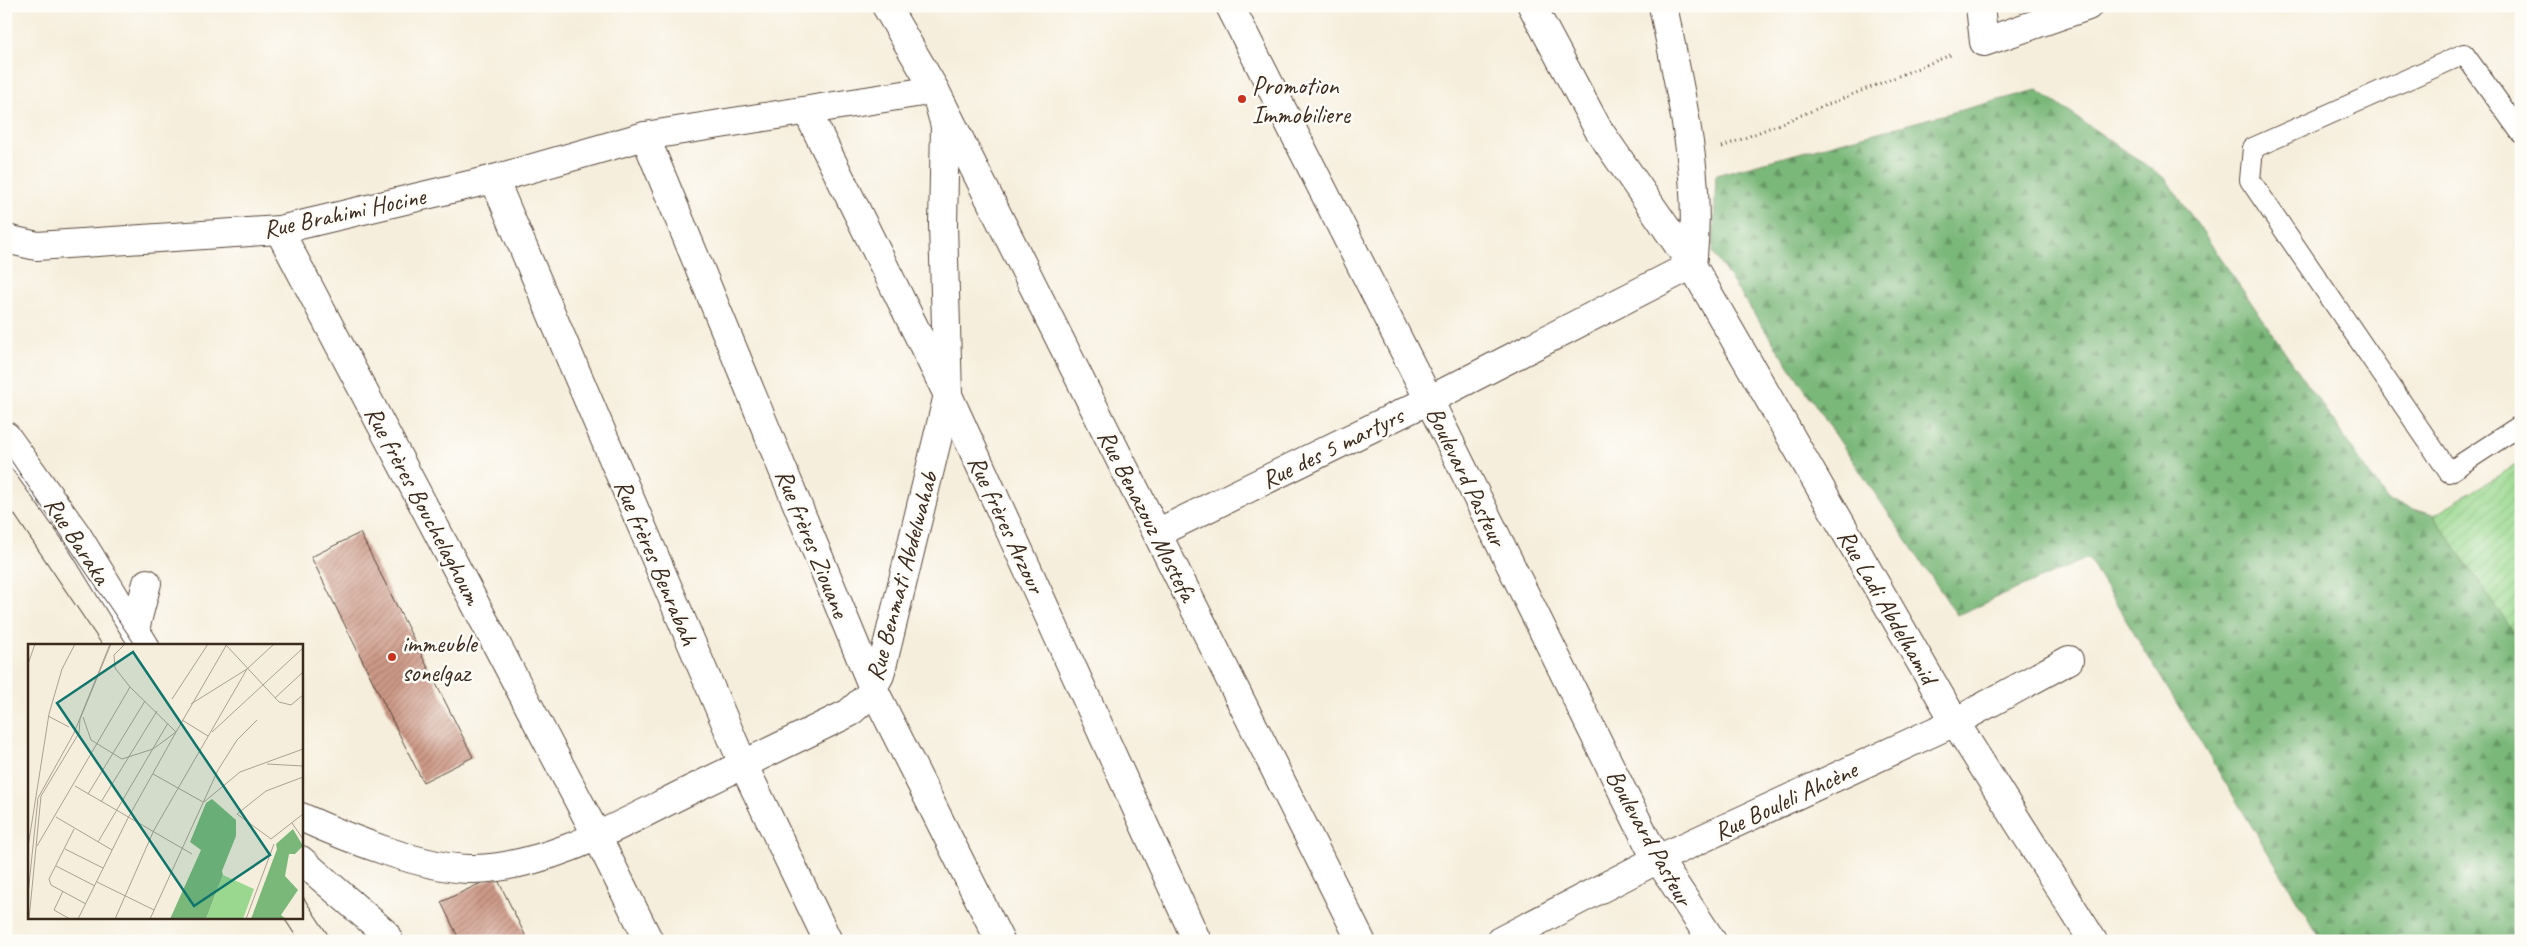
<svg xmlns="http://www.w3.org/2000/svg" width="2527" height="947" viewBox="0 0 2527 947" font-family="Caveat,sans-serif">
<defs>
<pattern id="forest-firs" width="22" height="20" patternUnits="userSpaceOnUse" patternTransform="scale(1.25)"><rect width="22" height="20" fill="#7ab879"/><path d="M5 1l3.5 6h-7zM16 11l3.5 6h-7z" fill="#659663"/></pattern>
<pattern id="garden-furrows" width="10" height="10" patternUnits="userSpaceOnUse" patternTransform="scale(1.25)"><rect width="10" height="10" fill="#99d88e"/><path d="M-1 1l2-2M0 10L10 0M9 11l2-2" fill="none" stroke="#85ba7a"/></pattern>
<pattern id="building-hatch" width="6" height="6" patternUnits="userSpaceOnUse" patternTransform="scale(1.25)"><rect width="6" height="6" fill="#cd9987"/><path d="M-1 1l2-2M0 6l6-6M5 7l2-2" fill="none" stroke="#a87d6e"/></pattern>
</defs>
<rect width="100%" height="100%" fill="#fdfcf7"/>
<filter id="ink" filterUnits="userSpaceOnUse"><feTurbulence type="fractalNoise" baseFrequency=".02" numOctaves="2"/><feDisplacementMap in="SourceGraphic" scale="10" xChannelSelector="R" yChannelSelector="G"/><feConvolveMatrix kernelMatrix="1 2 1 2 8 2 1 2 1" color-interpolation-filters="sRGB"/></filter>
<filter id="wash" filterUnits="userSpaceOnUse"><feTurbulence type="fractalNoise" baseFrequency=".0096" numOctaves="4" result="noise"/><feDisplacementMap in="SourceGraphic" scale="20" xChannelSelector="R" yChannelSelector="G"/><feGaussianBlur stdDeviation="1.12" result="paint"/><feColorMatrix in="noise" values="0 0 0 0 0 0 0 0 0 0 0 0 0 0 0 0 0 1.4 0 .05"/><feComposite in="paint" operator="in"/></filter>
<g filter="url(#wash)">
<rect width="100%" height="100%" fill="#f6eedc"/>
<polygon fill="url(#forest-firs)" stroke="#5a714c" points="2037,90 2166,179 2388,501 2433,515 2521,643 2521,941 2322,941 2088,558 1957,615 1713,253 1716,175"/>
<polygon fill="url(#garden-furrows)" stroke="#6a8156" points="2521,462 2521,643 2433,515"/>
<g id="blocks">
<g fill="url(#building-hatch)">
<polygon points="360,533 473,757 423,782 311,557"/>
<polygon points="496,876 528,941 460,941 441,902"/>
</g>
</g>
</g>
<g filter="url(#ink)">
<use href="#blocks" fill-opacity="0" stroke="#57473a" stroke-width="1"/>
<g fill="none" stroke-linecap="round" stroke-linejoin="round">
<g stroke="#57473a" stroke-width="22">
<polyline id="lane" points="2521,133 2464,54 2253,148 2250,180 2449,472 2521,425"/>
</g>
<g stroke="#57473a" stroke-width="30">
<g id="street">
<polyline points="1230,6 1429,400 1650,847 1712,941"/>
<polyline points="1532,6 1598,129 1692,265 1955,722 2093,941"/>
<path d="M1663,6C1680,92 1703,178 1692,265"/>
<polyline points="1980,6 1984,42 2088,6"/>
<polyline points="807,111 948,395 1197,941"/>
<polyline points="645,136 873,688 1000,941"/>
<polyline points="494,179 743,764 828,941"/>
<polyline points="279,230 597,836 649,941"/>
<polyline points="6,239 37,246 279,230 494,179 645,136 935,90 1361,941"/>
<polyline points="1157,533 1429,400 1692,265"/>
<polyline points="135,629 147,583"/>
<path d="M301,817C345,837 426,870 474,869C547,867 618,826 682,794C738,767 793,740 849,713L869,695L880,675L948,395L943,225L945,126L935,90L886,6"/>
<polyline points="1500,941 1658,859 1955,722 2069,660"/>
</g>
</g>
<g stroke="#57473a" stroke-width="30">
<g id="secondary">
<polyline points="6,436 77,535 145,646"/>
<polyline points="301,860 385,933 389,941"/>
</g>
</g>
<polyline stroke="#57473a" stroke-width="3" stroke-dasharray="1 4" stroke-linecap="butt" points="1722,147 1953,54"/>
<use href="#lane" stroke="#fff" stroke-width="20"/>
<use href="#street" stroke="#fff" stroke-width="28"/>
<use href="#secondary" stroke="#fff" stroke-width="28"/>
<g stroke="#3b2a1e" stroke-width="1">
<polyline points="6,453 136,646"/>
<polyline points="6,502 103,646"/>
<polyline points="301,894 332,941"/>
<polyline points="284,918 299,941"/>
</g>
</g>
</g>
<g fill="#c8321e" stroke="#fdfcf7" stroke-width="2">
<circle cx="1242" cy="99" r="5"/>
<circle cx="392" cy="657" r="5"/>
</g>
<g text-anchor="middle" stroke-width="5" stroke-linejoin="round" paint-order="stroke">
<g font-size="25" fill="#3b2a1e" stroke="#fdfcf7" text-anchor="start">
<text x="1252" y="94">Promotion<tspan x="1252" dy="29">Immobiliere</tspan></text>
<text x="402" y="652">immeuble<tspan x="402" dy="29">sonelgaz</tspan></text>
</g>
<g font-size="25" fill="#3b2a1e" stroke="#fdfcf7">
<text transform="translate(344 212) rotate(-12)" y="9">Rue Brahimi Hocine</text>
<text transform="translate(1332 447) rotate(-26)" y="9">Rue des 5 martyrs</text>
<text transform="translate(1467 476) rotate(64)" y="9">Boulevard Pasteur</text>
<text transform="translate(424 505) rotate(62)" y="9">Rue frères Bouchelaghoum</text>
<text transform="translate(1148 515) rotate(63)" y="9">Rue Benazouz Mostefa</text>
<text transform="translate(1007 524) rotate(65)" y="9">Rue frères Arzour</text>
<text transform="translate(78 540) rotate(57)" y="9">Rue Baraka</text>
<text transform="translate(813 543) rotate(68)" y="9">Rue frères Ziouane</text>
<text transform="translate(657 562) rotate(67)" y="9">Rue frères Benrabah</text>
<text transform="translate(901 576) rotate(-75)" y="9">Rue Benmati Abdelwahab</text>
<text transform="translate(1888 606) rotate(60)" y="9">Rue Ladi Abdelhamid</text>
<text transform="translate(1785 800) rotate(-25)" y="9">Rue Bouleli Ahcène</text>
<text transform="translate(1650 837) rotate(61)" y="9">Boulevard Pasteur</text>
</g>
</g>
<g transform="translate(28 644)">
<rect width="275" height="275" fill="#f6eedc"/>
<path d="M184,155L208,176V192L194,227L195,231L178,275H142L173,206L162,198L178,159ZM265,185L275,202L267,210H261L257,232L270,246L253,271L258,275H223L249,205L248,200Z" fill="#7ab879"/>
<path d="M195,231L226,245L215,275H178Z" fill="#99d88e"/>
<path fill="none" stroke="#aba090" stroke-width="1" d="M198,1L251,58L263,61L275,51M0,20L7,0M247,54L275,28M144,55L180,0M163,60L219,25L246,0M20,72L41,83M55,73L63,96L94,115L125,105L148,88L199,0M154,76L180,92M184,88L275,4M239,120L275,122M125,130L175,158M275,133L238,147L209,170L243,195L275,170M47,142L164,210M60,150L117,57M73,158L129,67M176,158L212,128L275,105M28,173L84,206M264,179L275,195M46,185L21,235L23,241L58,260M70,198L140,79M9,202L102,43M0,203L21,70L34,25L47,0M37,205L75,224M28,222L67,242M69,238L126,266M35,247L26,266L42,275M0,250L10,154L46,89L82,0M1,275L13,152L51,89L52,75L83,0M50,275L100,174L148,88L102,43L87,24L86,11L97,0M87,275L126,186L219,25M122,275L190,126L209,96L229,76M218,275L246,200"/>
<path fill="#0f766e" fill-opacity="0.15" stroke="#0f766e" stroke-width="2.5" d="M105,8L242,211L166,262L29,59Z"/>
<rect width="275" height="275" fill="none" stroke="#3b2a1e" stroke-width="2.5"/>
</g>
<rect width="2527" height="947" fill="none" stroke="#fdfcf7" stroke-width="25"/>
</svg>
